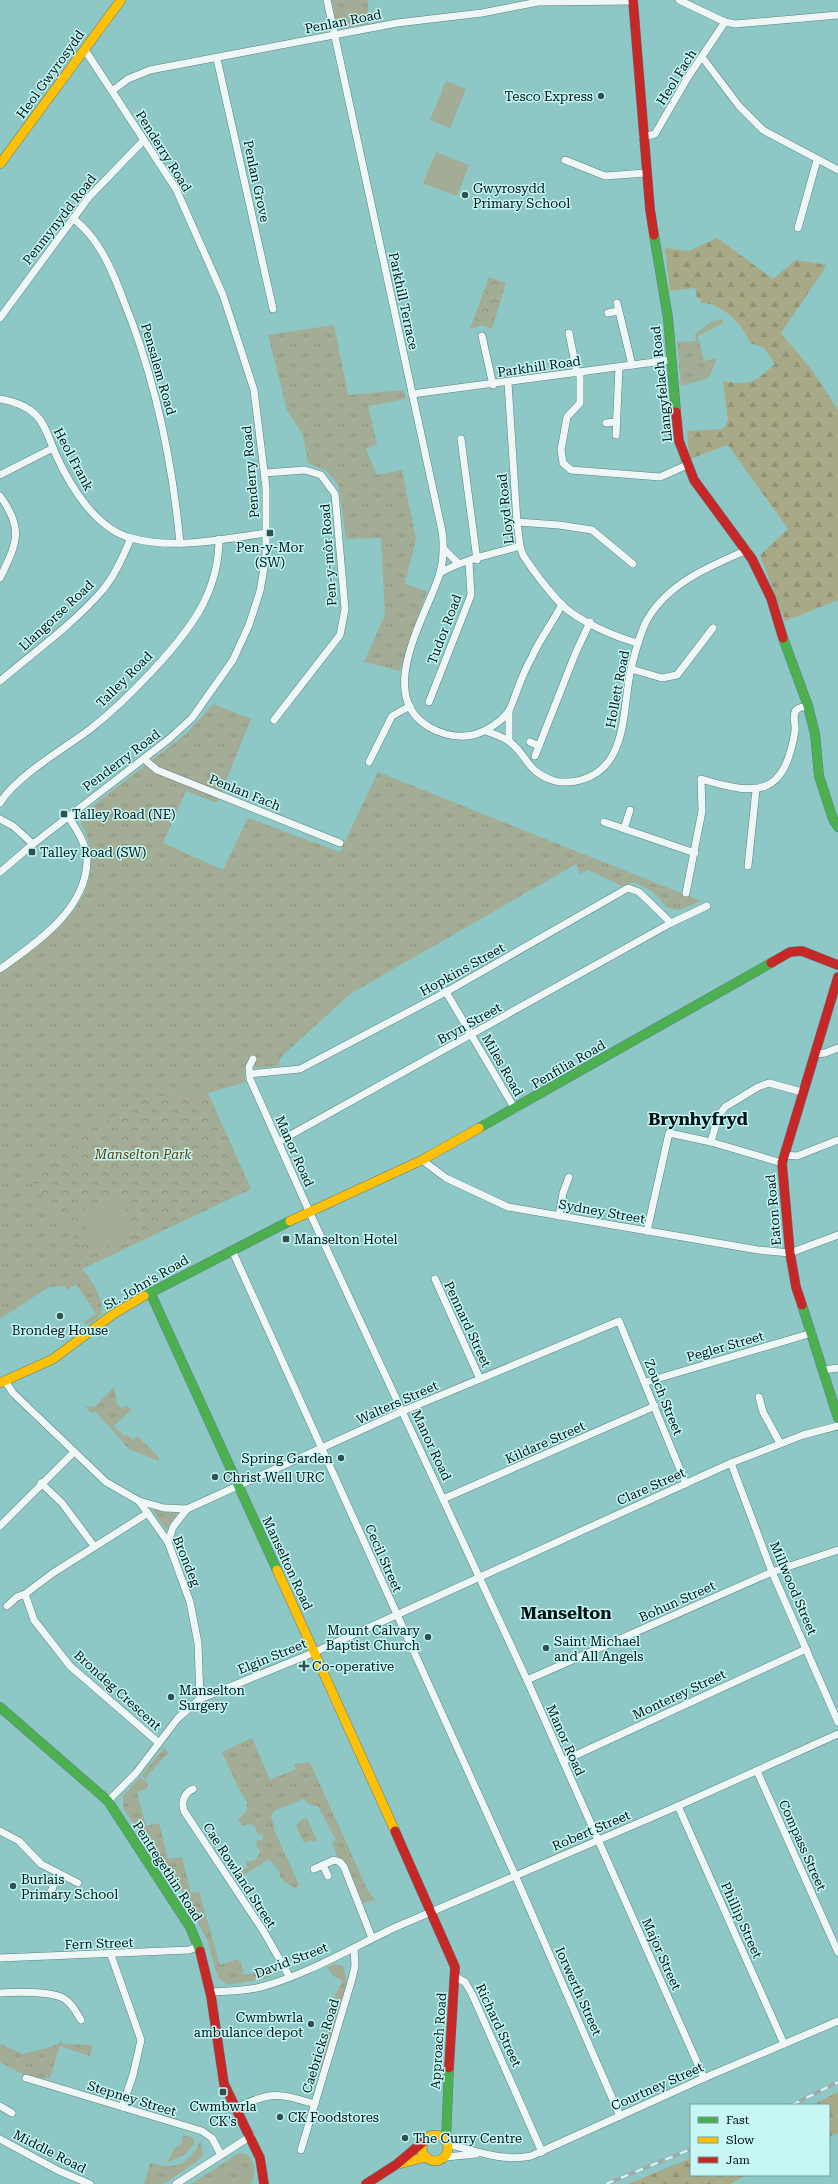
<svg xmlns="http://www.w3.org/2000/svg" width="838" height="2184" viewBox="0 0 838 2184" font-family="'Roboto Serif',serif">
<defs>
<pattern id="grass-tufts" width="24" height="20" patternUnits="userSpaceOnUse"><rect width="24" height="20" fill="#a3ac94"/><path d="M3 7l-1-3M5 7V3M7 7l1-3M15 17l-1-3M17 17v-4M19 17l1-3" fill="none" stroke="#8b937f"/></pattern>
<pattern id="forest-firs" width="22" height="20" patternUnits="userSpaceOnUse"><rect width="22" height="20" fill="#a8aa87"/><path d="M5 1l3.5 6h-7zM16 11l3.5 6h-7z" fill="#8f9174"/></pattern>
<pattern id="park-crowns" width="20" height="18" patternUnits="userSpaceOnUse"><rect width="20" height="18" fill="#a3ac94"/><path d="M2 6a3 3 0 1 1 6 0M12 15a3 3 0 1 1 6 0" fill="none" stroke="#8b937f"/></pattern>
</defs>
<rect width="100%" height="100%" fill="#8dc7c6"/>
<g fill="url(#grass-tufts)">
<polygon points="332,0 368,0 368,24 337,29"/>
<polygon points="719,320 723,320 723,323 698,336 704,361 717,358 709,378 681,386 677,342 696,341 695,334 711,322"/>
<polygon points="334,325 348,395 404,390 406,399 368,406 377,444 366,449 377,475 402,470 416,539 405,584 427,591 400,671 364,662 385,615 381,538 346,539 339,486 327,471 308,463 303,435 287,410 268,335"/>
<path d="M213,704L251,719L217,803L186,791L163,843L223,870L248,818L340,852L378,772L701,901L680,910L668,908L653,892L634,882L622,886L588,870L580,874L576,864L350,994L280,1058L279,1066L255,1068L253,1054L244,1070L246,1082L208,1093L150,1097L32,1182L86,1253V1267L82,1269C92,1280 105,1300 101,1315L88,1325L83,1323L96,1314L76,1284L67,1290L65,1286L49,1287L0,1319V974C40,945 100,907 90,850C88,839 87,832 81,824L82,814L186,734Z"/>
<polygon points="114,1387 117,1404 122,1408 127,1406 131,1410 114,1426 124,1436 128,1435 133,1440 137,1436 158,1456 159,1461 129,1449 95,1411 92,1413 85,1406 95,1407"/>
<polygon points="153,1510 155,1510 177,1514 166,1530"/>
<polygon points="252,1738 270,1780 296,1769 295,1764 310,1762 368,1891 375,1900 363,1903 348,1865 337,1856 332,1843 336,1840 318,1806 310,1805 303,1799 274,1811 271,1817 274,1824 274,1829 299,1885 297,1889 285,1882 280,1877 279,1871 269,1859 238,1879 231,1870 233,1867 235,1867 239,1873 248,1867 246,1862 256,1860 260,1851 256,1845 257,1840 262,1841 263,1837 261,1833 258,1835 254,1825 248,1824 243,1826 238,1820 247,1810 247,1802 239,1789 222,1752"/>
<polygon points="164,1748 169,1752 147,1776 148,1777 146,1780 141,1776"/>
<polygon points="140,1777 148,1784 146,1789 137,1792 146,1826 159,1823 168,1859 182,1857 191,1893 199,1892 220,1965 237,1959 241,1963 244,1975 269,1970 269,1965 278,1964 280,1970 278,1973 266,1978 228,1985 218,1978 207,1939 184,1898 181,1887 153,1852 123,1808 123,1796"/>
<polygon points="307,1818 317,1841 313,1842 312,1840 304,1843 296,1826 301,1820"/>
<polygon points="335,1964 344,1967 347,1985 323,2067 314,2064 333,2018 325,2014 343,1981 333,1976 327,1967"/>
<polygon points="62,2041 63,2044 93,2045 90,2056 60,2046 50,2078 30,2078 0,2062 0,2044 23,2054 54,2046"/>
<polygon points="183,2135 194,2138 194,2144 185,2154 167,2163 174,2149 181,2144"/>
<path d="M201,2140L203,2154L200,2159L167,2182L161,2184H144L150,2163C169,2168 182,2169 195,2151C198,2148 199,2143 201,2140Z"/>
<path d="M239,2153L246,2154C256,2162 256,2174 251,2184H191Z"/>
</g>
<g fill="url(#forest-firs)">
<path d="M717,238L773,279L796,260L827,265L781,333L811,369L838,410V600L785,621L760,555L788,529L728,445L690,459L687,431L723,429L728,420L723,381C753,386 753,383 775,364L764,348L750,343C745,326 720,301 701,303V299L697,298L695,288L670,291L665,248L689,251Z"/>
<polygon points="838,2092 838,2133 829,2137 829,2105 812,2105"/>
<polygon points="691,2158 691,2175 747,2175 729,2184 628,2184"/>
</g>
<g fill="url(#park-crowns)">
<polygon points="489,277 506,283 492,329 482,325 470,329"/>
<polygon points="208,1093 251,1189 86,1267 86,1253 32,1182 37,1168 69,1141 150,1097"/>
</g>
<g fill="#a3ac94">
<polygon points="446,81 466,89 450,128 430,120"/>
<polygon points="436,152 469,165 457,196 423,183"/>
<polygon points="116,1192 136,1229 98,1250 78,1213"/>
</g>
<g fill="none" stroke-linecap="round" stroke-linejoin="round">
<g stroke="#5c8080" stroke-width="8">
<g id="street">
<path d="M327,0L442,531C444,545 444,558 440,573C427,615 374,695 429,727C443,735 458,738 473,735C485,732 501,722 508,712C511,708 513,701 515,696C520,682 525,669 532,657C540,638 553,623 562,604"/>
<polyline points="679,0 725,22 735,24 838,15"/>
<polyline points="702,57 739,106 763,130 838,170"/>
<polyline points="217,59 273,309"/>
<polyline points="112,91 128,79 150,70 397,23 482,13 538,2 633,1"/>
<polyline points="643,137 655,134 688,77 725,22"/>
<polyline points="565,160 605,176 646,173"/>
<path d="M73,218C79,223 85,229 90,235C105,253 115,278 123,299C155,377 172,459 180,543"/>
<polyline points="798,228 817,160"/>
<polyline points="617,303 632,365"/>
<polyline points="608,313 618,311"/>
<polyline points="0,318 89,197 144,140"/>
<polyline points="569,333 577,373"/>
<polyline points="482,336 493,385"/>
<polyline points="580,373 580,403 567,417 561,450 563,463 571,470 660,477 687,465"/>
<path d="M508,383L517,522L520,546L523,555C534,572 548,590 561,604C578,621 615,637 638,643"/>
<polyline points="412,394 670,360"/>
<path d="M0,399C11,401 27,406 36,415C46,425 50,442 56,455C70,486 96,529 131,538C175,550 223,539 267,533"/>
<polyline points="606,423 616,422"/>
<polyline points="616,435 619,367"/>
<polyline points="461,439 477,560"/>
<polyline points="265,473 305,470 321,475 335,494 345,609 340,635 274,720"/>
<polyline points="0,475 53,448"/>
<path d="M0,496C25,530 16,544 0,578"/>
<polyline points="517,522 559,525 592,530 633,564"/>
<polyline points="444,549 458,563"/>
<path d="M440,573C464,559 494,554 520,546"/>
<polyline points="631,669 662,678 677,675 713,628"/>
<path d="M0,681C34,652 72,625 101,592C115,576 123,556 131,538"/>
<polyline points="429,702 471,595 469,562"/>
<polyline points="509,712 509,741"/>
<path d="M486,731C493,734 504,737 510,742C529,757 526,772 555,781C562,783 574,782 581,780C629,767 622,707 631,669C635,653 639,635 647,620C668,583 710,566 747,550"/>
<polyline points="530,742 539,746"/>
<polyline points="535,756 576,652 590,622"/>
<polyline points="144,759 157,770 340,843"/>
<polyline points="369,762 392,716 410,706"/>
<path d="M0,803C15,777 65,748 89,730C124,703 182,644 202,606C213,585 219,563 219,539"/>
<polyline points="0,819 13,826 33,844"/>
<polyline points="604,822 695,853"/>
<polyline points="624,829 630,810"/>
<polyline points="748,866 756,790"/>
<polyline points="0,872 33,844 169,739 192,718 233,660 249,625 260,591 266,557 266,488 254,390 223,295 176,189 85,50"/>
<path d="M686,893L702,811L701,779C758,796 784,797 795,731C796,725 792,715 796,710C799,707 804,707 808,706"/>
<path d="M0,969C36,943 86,910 87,861C87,844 76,829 68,816"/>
<polyline points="446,992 515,1109"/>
<polyline points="815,1054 825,1053 838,1048"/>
<polyline points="253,1059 249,1067 250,1079 309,1211 527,1680 704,2078"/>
<polyline points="250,1074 300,1069 446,992 628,888 639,892 671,923"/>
<polyline points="278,1142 671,923 707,906"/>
<polyline points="711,1142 718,1117 725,1107 758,1087 769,1083 802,1092"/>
<polyline points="784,1155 797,1156 838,1140"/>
<polyline points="422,1160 446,1178 508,1207 758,1250 790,1253 838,1235"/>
<polyline points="559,1216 563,1193 569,1177"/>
<polyline points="647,1231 669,1133 711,1142 782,1163"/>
<polyline points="232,1250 515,1875 620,2116"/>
<polyline points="435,1279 480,1379"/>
<polyline points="823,1370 838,1368"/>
<polyline points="5,1381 13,1393 106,1482 139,1501 168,1542 190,1602 198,1643 200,1699"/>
<polyline points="646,1382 812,1333"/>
<polyline points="759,1397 763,1412 780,1443"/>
<polyline points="731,1463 772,1572 838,1722"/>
<polyline points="41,1483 62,1503 94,1546"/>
<polyline points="443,1499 655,1406"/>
<polyline points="139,1501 164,1508 187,1509 403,1411 619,1321 686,1484"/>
<polyline points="0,1526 74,1452"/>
<polyline points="168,1542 173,1527 187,1509"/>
<polyline points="25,1594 34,1620 70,1666 159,1743"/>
<polyline points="7,1606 17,1597 25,1594 53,1573 148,1513"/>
<polyline points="527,1680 772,1572 838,1550"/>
<polyline points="563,1761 806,1649"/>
<polyline points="757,1771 838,1952"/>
<path d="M193,1789C184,1793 181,1802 184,1811L264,1932L289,1976"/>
<polyline points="108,1801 136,1773 178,1718 200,1699 315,1652 731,1463 803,1435 838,1426"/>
<polyline points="678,1806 784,2044"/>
<polyline points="0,1831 19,1841 41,1864 78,1883"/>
<polyline points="323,1865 328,1876"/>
<polyline points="314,1869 334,1860 340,1862 344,1867 372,1938"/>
<polyline points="51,1892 58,1873"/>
<polyline points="111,1955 141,2040 133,2075 122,2107"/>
<polyline points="0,1958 189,1950 199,1946"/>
<polyline points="455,1977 465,1982 472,1994 542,2152"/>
<path d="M212,1992C228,1991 245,1991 261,1987C306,1975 353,1947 396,1927L678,1806L838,1734"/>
<path d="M0,1993C15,1992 50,1991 63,1998C72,2003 76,2012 81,2020"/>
<polyline points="26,2078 202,2131 212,2138 221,2155"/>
<polyline points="0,2106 12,2113"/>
<path d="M235,2108C273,2092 275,2092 315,2104"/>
<polyline points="0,2139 59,2171 90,2184"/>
<path d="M448,2144C475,2151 504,2162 531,2156L704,2078L838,2021"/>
<polyline points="301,2150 352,1979 355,1966 354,1948"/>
<polyline points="446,2157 476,2154"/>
<polyline points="176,2184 251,2136"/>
</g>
</g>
<g stroke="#5c8080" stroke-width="10">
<g id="fast">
<polyline points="654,235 668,318 676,412"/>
<polyline points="783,638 808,706 815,734 819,776 833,819 838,827"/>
<polyline points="479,1128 771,963"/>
<polyline points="150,1292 277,1570"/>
<polyline points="144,1296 290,1221"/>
<polyline points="802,1305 838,1418"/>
<polyline points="0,1707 108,1801 190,1927 200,1951"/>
<polyline points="446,2140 449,2068"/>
</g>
</g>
<g stroke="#5c8080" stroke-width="10">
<g id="slow">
<polyline points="0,164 121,0"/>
<polyline points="290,1221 422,1160 479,1128"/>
<polyline points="0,1383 53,1359 112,1315 144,1296"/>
<polyline points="277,1570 395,1831"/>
<circle cx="435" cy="2148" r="13"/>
<polyline points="399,2164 426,2157"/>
</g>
</g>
<g stroke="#5c8080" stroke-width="10">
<g id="jam">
<polyline points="633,0 650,209 654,235"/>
<polyline points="676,412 679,441 694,480 752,559 771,598 783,638"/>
<polyline points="771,963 790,952 802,951 838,965"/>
<polyline points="802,1305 796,1287 790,1253 782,1163 838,977"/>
<polyline points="395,1831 455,1967 449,2068"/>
<polyline points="200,1951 211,1996 224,2084 260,2158 264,2184"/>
<polyline points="366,2184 397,2164 423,2142"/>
</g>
</g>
<use href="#street" stroke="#eef7f6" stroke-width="7"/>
<use href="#fast" stroke="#4caf50" stroke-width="9"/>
<use href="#slow" stroke="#ffc107" stroke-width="9"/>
<use href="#jam" stroke="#c62828" stroke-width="9"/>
<g stroke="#9faaaa" stroke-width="4">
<g id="rail">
<polyline points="792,2105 838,2082"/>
<polyline points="606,2184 691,2149"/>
</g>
</g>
<use href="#rail" stroke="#c6f7f5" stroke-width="2.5" stroke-dasharray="8" stroke-linecap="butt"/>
</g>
<g fill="#315151" stroke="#c6f7f5" stroke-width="1.5">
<circle cx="601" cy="96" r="4"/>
<circle cx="465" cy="195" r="4"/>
<rect x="266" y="529" width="8" height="8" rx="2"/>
<rect x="60" y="810" width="8" height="8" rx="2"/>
<rect x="28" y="848" width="8" height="8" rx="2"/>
<rect x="282" y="1235" width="8" height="8" rx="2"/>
<circle cx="60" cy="1316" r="4"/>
<circle cx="341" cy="1458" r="4"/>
<circle cx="215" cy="1477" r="4"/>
<circle cx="428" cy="1637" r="4"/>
<circle cx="546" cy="1648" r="4"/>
<path d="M302 1660h4v4h4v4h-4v4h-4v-4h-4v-4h4z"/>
<circle cx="171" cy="1697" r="4"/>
<circle cx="13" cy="1886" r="4"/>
<circle cx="311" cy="2024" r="4"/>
<rect x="219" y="2088" width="8" height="8" rx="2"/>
<circle cx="280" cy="2117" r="4"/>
<circle cx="405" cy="2138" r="4"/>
</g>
<g text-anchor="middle" stroke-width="3" stroke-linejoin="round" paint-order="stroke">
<g font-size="13" fill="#001212" stroke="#c6f7f5">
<text transform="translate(343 21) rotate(-11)" y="5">Penlan Road</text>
<text transform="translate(50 74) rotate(-54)" y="5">Heol Gwyrosydd</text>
<text transform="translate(676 77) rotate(-58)" y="5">Heol Fach</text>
<text transform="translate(164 151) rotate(58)" y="5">Penderry Road</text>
<text transform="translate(257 181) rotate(78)" y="5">Penlan Grove</text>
<text transform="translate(59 219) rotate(-52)" y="5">Penmynydd Road</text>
<text transform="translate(404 301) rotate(78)" y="5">Parkhill Terrace</text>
<text transform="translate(539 366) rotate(-8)" y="5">Parkhill Road</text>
<text transform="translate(159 369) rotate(74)" y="5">Pensalem Road</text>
<text transform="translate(661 384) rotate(-96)" y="5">Llangyfelach Road</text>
<text transform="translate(74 459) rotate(62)" y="5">Heol Frank</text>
<text transform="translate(250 472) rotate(-95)" y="5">Penderry Road</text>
<text transform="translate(505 509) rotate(-96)" y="5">Lloyd Road</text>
<text transform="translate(328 555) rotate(-94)" y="5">Pen-y-môr Road</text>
<text transform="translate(56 615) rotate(-43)" y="5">Llangorse Road</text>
<text transform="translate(444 629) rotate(-69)" y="5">Tudor Road</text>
<text transform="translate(124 679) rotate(-45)" y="5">Talley Road</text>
<text transform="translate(617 689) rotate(-79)" y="5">Hollett Road</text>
<text transform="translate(121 760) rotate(-37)" y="5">Penderry Road</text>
<text transform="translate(245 792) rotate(22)" y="5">Penlan Fach</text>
<text transform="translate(462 969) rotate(-29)" y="5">Hopkins Street</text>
<text transform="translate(469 1023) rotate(-29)" y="5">Bryn Street</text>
<text transform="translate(568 1064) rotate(-30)" y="5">Penfilia Road</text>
<text transform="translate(503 1065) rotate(60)" y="5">Miles Road</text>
<text transform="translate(295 1151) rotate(66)" y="5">Manor Road</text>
<text transform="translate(773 1210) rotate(-95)" y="5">Eaton Road</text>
<text transform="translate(602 1211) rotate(10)" y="5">Sydney Street</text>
<text transform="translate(146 1282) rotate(-30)" y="5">St. John's Road</text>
<text transform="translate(468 1324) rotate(65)" y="5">Pennard Street</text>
<text transform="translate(725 1346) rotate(-16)" y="5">Pegler Street</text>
<text transform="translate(664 1397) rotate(68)" y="5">Zouch Street</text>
<text transform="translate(397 1402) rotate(-24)" y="5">Walters Street</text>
<text transform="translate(545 1442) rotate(-24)" y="5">Kildare Street</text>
<text transform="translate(432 1445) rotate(65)" y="5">Manor Road</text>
<text transform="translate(651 1486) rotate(-24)" y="5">Clare Street</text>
<text transform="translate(384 1558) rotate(66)" y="5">Cecil Street</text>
<text transform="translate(187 1561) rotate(68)" y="5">Brondeg</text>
<text transform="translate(288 1563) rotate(65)" y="5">Manselton Road</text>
<text transform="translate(794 1588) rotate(67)" y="5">Millwood Street</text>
<text transform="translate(677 1601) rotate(-24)" y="5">Bohun Street</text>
<text transform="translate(272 1656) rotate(-22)" y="5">Elgin Street</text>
<text transform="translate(118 1690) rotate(42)" y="5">Brondeg Crescent</text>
<text transform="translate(679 1694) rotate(-25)" y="5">Monterey Street</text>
<text transform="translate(566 1740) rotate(66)" y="5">Manor Road</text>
<text transform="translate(591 1830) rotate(-23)" y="5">Robert Street</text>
<text transform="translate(803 1845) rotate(66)" y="5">Compass Street</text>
<text transform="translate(168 1871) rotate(57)" y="5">Pentregethin Road</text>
<text transform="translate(240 1875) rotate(57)" y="5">Cae Rowland Street</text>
<text transform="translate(742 1920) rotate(66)" y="5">Phillip Street</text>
<text transform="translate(99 1943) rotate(-2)" y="5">Fern Street</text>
<text transform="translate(662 1954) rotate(66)" y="5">Major Street</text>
<text transform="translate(291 1960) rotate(-21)" y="5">David Street</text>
<text transform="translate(579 1991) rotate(66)" y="5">Iorwerth Street</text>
<text transform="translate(499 2025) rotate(65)" y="5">Richard Street</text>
<text transform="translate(438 2041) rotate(-86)" y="5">Approach Road</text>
<text transform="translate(320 2046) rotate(-73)" y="5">Caebricks Road</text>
<text transform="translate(657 2086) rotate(-24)" y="5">Courtney Street</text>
<text transform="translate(132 2098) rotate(17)" y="5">Stepney Street</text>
<text transform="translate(50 2151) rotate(27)" y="5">Middle Road</text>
</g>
<g font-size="13" fill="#001212" stroke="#c6f7f5" text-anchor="start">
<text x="593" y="101" text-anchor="end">Tesco Express</text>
<text x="473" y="193">Gwyrosydd<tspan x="473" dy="15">Primary School</tspan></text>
<text x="270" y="552" text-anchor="middle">Pen-y-Mor<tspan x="270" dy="15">(SW)</tspan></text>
<text x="72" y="819">Talley Road (NE)</text>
<text x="40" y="857">Talley Road (SW)</text>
<text x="294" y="1244">Manselton Hotel</text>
<text x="60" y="1335" text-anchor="middle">Brondeg House</text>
<text x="333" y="1463" text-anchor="end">Spring Garden</text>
<text x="223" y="1482">Christ Well URC</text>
<text x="420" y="1635" text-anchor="end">Mount Calvary<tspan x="420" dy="15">Baptist Church</tspan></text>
<text x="554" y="1646">Saint Michael<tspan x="554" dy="15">and All Angels</tspan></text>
<text x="312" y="1671">Co-operative</text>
<text x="179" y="1695">Manselton<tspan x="179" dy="15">Surgery</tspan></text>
<text x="21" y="1884">Burlais<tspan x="21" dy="15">Primary School</tspan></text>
<text x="303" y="2022" text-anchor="end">Cwmbwrla<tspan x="303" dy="15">ambulance depot</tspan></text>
<text x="223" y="2111" text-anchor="middle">Cwmbwrla<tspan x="223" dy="15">CK's</tspan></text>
<text x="288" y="2122">CK Foodstores</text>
<text x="413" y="2143">The Curry Centre</text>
</g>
<g font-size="13" font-style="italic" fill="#593a06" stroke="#c6f7f5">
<text x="143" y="1159">Manselton Park</text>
</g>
<g font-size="17" font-weight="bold" fill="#001212" stroke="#c6f7f5">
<text x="698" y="1125">Brynhyfryd</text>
<text x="566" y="1619">Manselton</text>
</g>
</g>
<rect x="690" y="2104" width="140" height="72" fill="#c6f7f5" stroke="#779b9a"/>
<rect x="698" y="2117" width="20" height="6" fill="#4caf50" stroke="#779b9a"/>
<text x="726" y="2124" font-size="12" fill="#001212">Fast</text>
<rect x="698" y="2137" width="20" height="6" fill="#ffc107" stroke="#779b9a"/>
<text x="726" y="2144" font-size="12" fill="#001212">Slow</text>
<rect x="698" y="2157" width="20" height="6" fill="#c62828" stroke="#779b9a"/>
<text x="726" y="2164" font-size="12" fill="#001212">Jam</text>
</svg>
